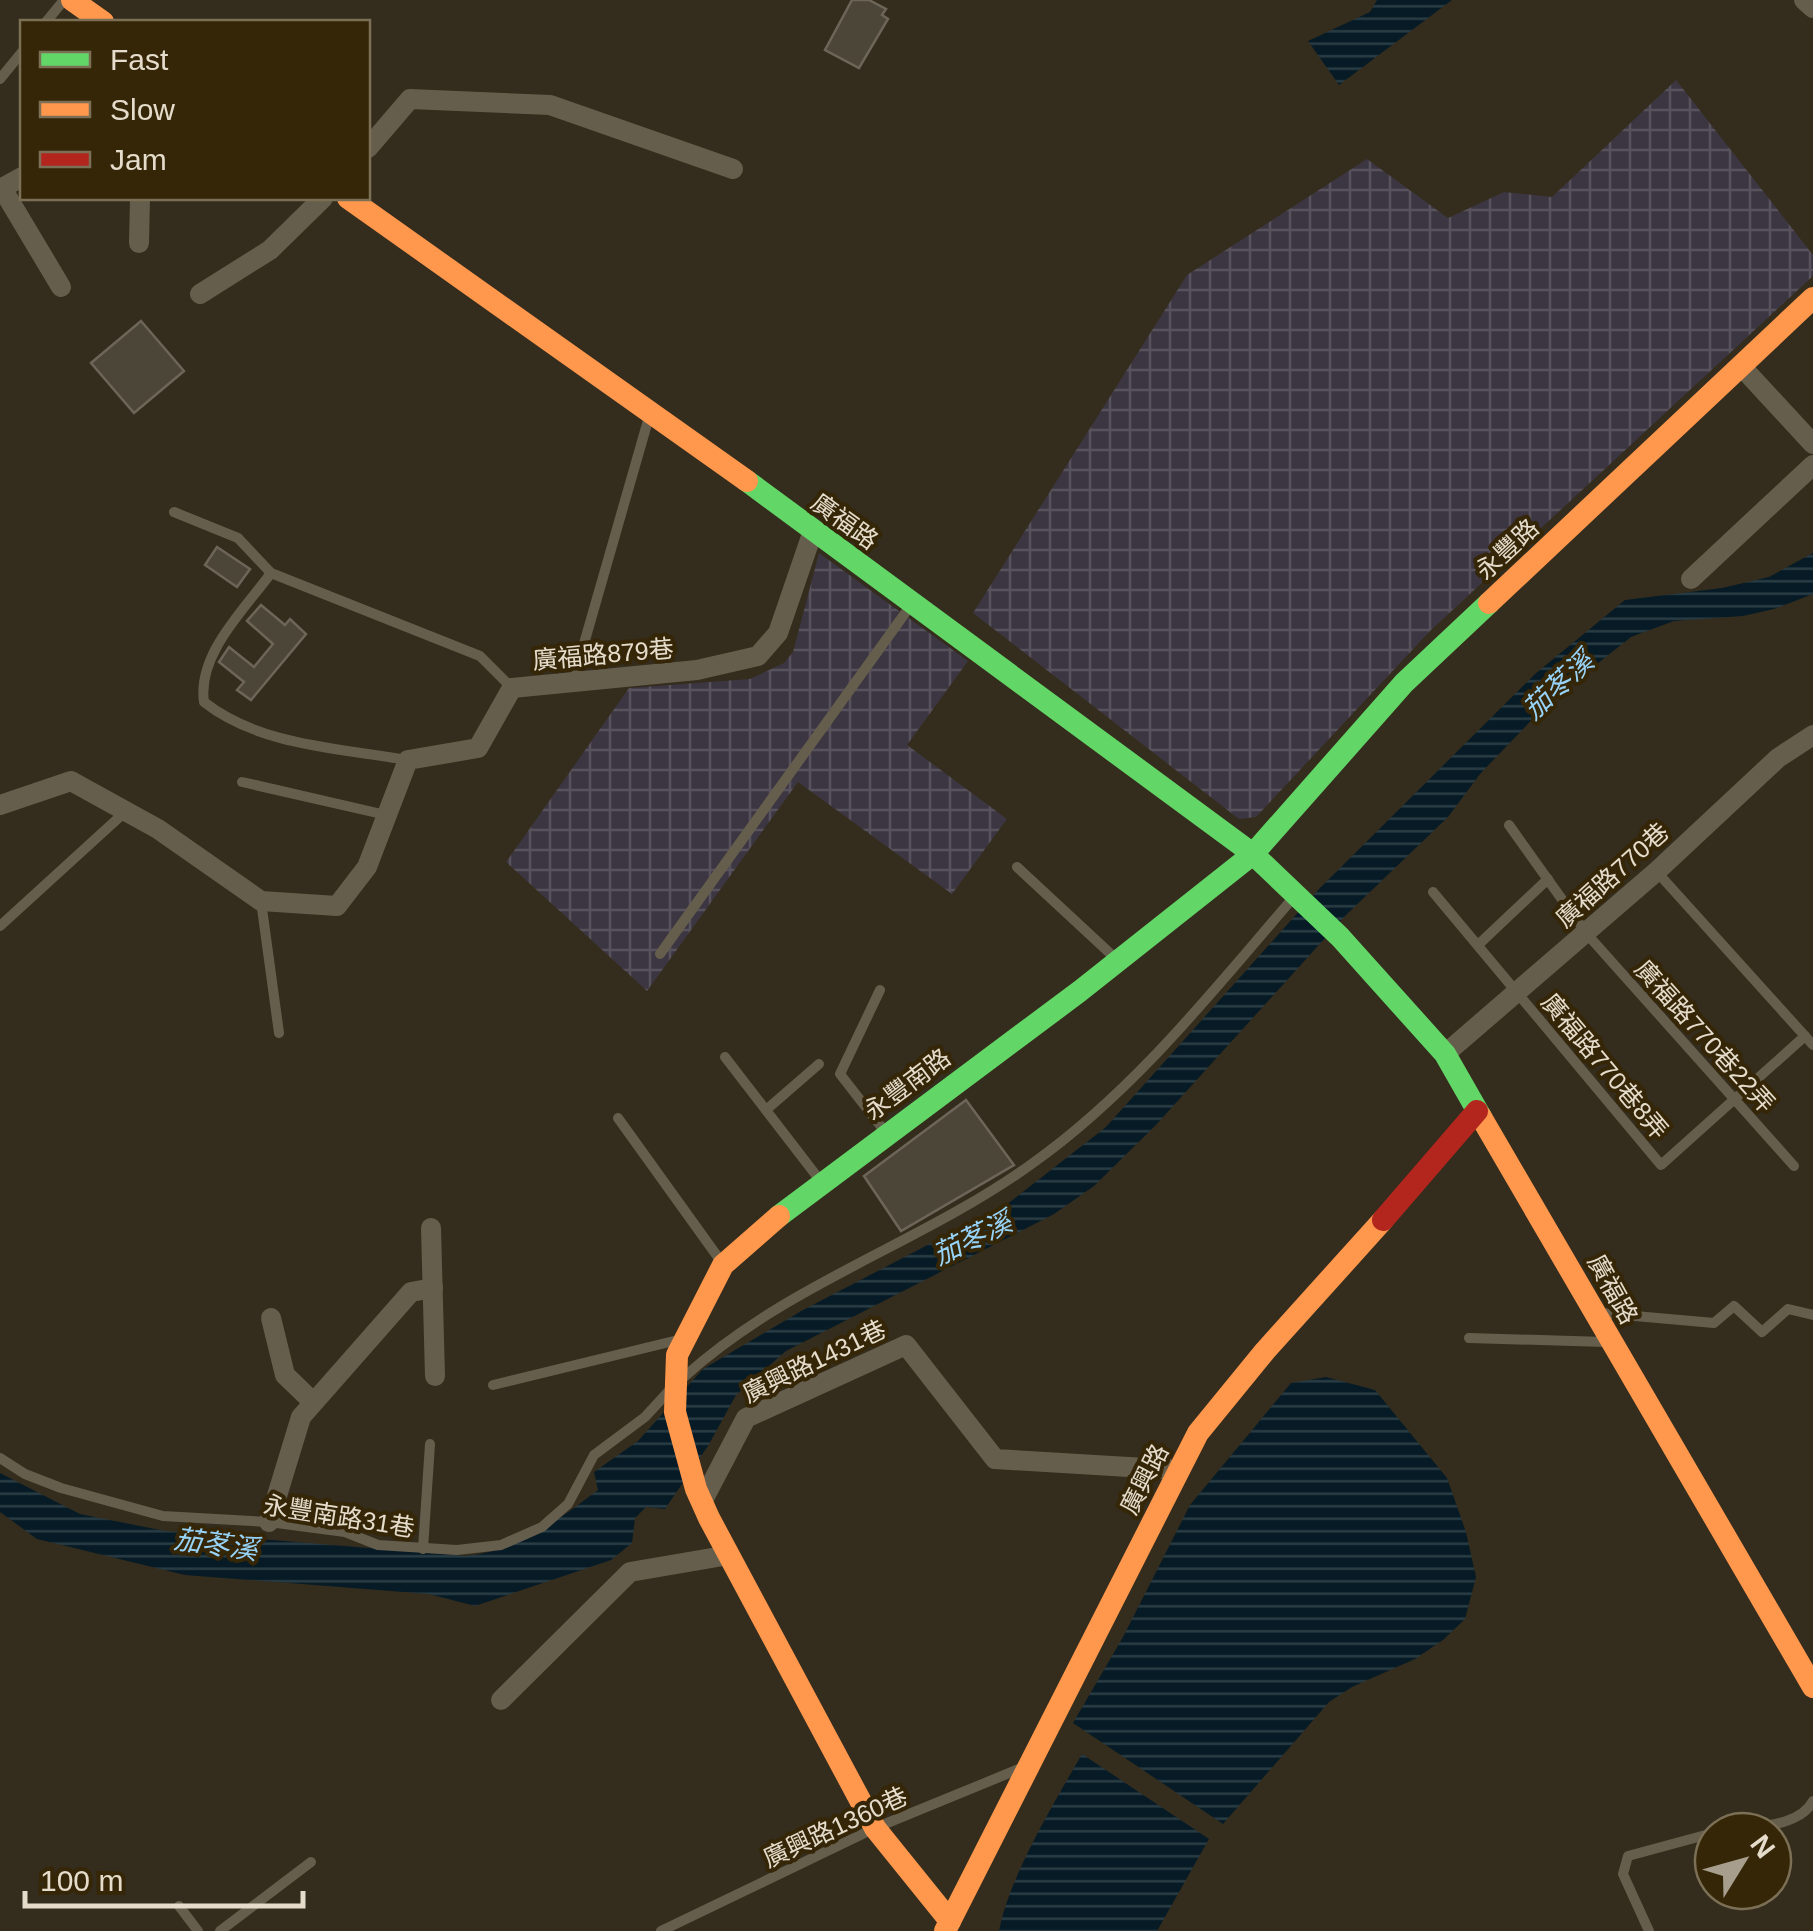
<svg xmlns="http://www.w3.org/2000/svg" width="1813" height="1931" viewBox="0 0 1813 1931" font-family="Helvetica,'Noto Sans TC',sans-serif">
<defs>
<pattern id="industrial-grid" width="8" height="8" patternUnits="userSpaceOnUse" patternTransform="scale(2.5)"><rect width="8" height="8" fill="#3b3642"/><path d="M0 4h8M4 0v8" fill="none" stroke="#57525c"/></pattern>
<pattern id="water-rules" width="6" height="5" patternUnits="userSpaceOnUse" patternTransform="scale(2.5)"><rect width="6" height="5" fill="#061b26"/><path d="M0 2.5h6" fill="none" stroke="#2a3c44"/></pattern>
</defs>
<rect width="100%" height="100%" fill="#342c1c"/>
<g fill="url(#industrial-grid)">
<polygon points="1676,80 1813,255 1813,276 1430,631 1256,817 1239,819 973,613 1187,275 1367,159 1448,218 1504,192 1552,197"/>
<polygon points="819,553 968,661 907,745 1007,819 952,894 798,782 647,991 506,862 629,688 750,679 784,663 793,652"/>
</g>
<g fill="url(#water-rules)">
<polygon points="1377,0 1452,0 1339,85 1308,41 1370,12"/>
<path d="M1813,553V594L1774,609L1743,616L1674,621L1631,637L1548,703L1480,774L1448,817L1345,916L1155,1126L1094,1186L1054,1214L786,1351L736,1395L708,1446L665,1509L646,1507L635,1518L632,1543L611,1560L475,1606L429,1594L185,1575L37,1539L0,1512V1473L80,1514L165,1531L465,1556C521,1550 554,1523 598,1490L594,1472L638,1441L703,1369L803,1310L1010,1202L1106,1127L1320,888L1535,674L1625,600L1722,588L1769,577Z"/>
<polygon points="1326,1377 1375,1390 1447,1478 1466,1532 1476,1577 1465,1619 1443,1640 1415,1659 1352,1687 1329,1702 1223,1824 1073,1723 1123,1637 1190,1505 1291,1383"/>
<path d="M1082,1754L1209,1839L1157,1931H999C1009,1877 1054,1803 1082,1754Z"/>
</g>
<g fill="#4c4639" stroke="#6d6558" stroke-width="2.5">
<polygon points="852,0 869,0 886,9 882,15 888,19 859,68 825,50"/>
<polygon points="141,321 184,371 134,413 91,363"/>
<polygon points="217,547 250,569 237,587 205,565"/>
<polygon points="261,605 285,625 290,619 306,634 251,700 237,690 244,682 219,662 229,647 254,667 273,644 247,621"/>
<polygon points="966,1100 1014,1165 901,1231 864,1176"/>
</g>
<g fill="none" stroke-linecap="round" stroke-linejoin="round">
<g stroke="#665e4c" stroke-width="10">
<polyline points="46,22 64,0"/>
<polyline points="0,79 22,52"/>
<polyline points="174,512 238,538 271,573 480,656 512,688"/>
<path d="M271,573C245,609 197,654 204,702C260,746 339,748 407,760"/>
<polyline points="573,682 649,417"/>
<polyline points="242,782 386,815"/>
<polyline points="1509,825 1586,933 1794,1166"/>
<polyline points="1017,867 1114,957"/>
<polyline points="1657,872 1813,1045"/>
<polyline points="1433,892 1661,1165 1805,1036"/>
<polyline points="261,901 279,1033"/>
<polyline points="0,926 125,812"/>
<polyline points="1478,945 1548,879"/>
<polyline points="660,954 911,605"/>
<polyline points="880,990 840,1074 886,1133"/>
<polyline points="725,1057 819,1179"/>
<polyline points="766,1110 819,1064"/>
<polyline points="618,1118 720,1260"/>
<polyline points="1601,1313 1714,1323 1734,1306 1762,1332 1788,1309 1813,1315"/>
<polyline points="1469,1338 1605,1342"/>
<path d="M684,1377C789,1282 921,1244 1033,1163C1134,1091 1213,991 1293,898"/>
<polyline points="493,1385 678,1340"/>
<polyline points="0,1458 25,1474 61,1488 163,1516 269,1522 345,1532 378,1545 457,1550 501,1545 542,1527 568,1504 594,1455 645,1417 668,1392"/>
<polyline points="423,1549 430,1444"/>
<path d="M1726,1831C1753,1826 1799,1828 1813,1801"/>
<polyline points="179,1906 198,1931"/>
<polyline points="220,1931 311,1862"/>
<polyline points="661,1931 875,1828 1019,1769"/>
<polyline points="1649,1931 1623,1874 1628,1856 1713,1833"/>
</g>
<g stroke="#665e4c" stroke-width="20">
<polyline points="1804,0 1813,8"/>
<polyline points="368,148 410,99 550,105 733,169"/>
<polyline points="22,177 2,188 61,287"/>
<polyline points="139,243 140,198"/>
<polyline points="200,294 270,250 323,198"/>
<polyline points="1741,366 1813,444"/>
<polyline points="1691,579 1813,465"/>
<polyline points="0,805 71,781 158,829 261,901 337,906 367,867 408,760 478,748 512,688 697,670 758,656 778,633 813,531"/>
<polyline points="1445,1054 1657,871 1778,758 1813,735"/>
<polyline points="431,1228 435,1376"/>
<polyline points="271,1318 285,1375 313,1402"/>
<polyline points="702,1502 746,1418 906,1345 995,1459 1179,1470"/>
<polyline points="269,1522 301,1417 411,1292 433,1288"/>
<polyline points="501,1700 630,1572 729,1555"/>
</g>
<g stroke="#63d668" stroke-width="22">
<polyline points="747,481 1253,854 1340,937 1445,1054 1481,1117"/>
<polyline points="779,1216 1080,991 1253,854 1404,683 1489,603"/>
</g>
<g stroke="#ff974d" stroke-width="22">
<polyline points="72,0 103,22"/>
<polyline points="348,198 747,481"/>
<polyline points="1489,603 1813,298"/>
<polyline points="1481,1117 1813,1687"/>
<polyline points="779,1216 723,1265 677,1355 675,1412 696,1489 709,1518 875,1828 950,1921"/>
<polyline points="945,1931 1198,1433 1265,1351 1383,1220"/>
</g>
<polyline stroke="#b3261e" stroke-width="22" points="1383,1220 1477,1111"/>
</g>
<g text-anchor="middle" stroke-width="8" stroke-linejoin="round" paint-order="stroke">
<g font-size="25" fill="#e5dccb" stroke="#352607">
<text transform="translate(845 521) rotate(36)" y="9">廣福路</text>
<text transform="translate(1507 549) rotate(-43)" y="9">永豐路</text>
<text transform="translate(603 654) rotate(-5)" y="9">廣福路879巷</text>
<text transform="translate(1612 875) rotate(-42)" y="9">廣福路770巷</text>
<text transform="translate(1705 1036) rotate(48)" y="9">廣福路770巷22弄</text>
<text transform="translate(1605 1066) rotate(50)" y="9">廣福路770巷8弄</text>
<text transform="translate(907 1084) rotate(-37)" y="9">永豐南路</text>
<text transform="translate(1613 1289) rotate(61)" y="9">廣福路</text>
<text transform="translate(814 1361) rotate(-26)" y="9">廣興路1431巷</text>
<text transform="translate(1144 1479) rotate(-63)" y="9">廣興路</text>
<text transform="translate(339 1516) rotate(9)" y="9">永豐南路31巷</text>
<text transform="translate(835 1827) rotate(-25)" y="9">廣興路1360巷</text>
</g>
<g font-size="28" font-style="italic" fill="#97d3f8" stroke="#352607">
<text transform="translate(1558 685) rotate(-43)" y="10">茄苳溪</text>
<text transform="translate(972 1238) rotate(-26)" y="10">茄苳溪</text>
<text transform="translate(216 1544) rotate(8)" y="10">茄苳溪</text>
</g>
</g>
<rect x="20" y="20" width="350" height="180" fill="#352607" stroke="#7b6f55" stroke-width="2.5"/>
<rect x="40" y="52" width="50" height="15" fill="#63d668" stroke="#7b6f55" stroke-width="2.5"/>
<text x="110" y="70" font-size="30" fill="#e5dccb">Fast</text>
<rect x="40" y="102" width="50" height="15" fill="#ff974d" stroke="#7b6f55" stroke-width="2.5"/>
<text x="110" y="120" font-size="30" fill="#e5dccb">Slow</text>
<rect x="40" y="152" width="50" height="15" fill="#b3261e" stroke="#7b6f55" stroke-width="2.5"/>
<text x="110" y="170" font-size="30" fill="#e5dccb">Jam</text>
<g transform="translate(1743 1861) rotate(53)"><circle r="48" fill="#352607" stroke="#7b6f55" stroke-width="2.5"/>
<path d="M0-8L18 38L0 25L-18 38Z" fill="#a79e8e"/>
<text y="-15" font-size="28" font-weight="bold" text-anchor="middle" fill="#e5dccb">N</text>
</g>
<path d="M25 1891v15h278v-15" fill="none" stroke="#e5dccb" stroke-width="5"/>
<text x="40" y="1891" font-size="30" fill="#e5dccb" stroke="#352607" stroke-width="8" paint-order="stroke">100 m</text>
</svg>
